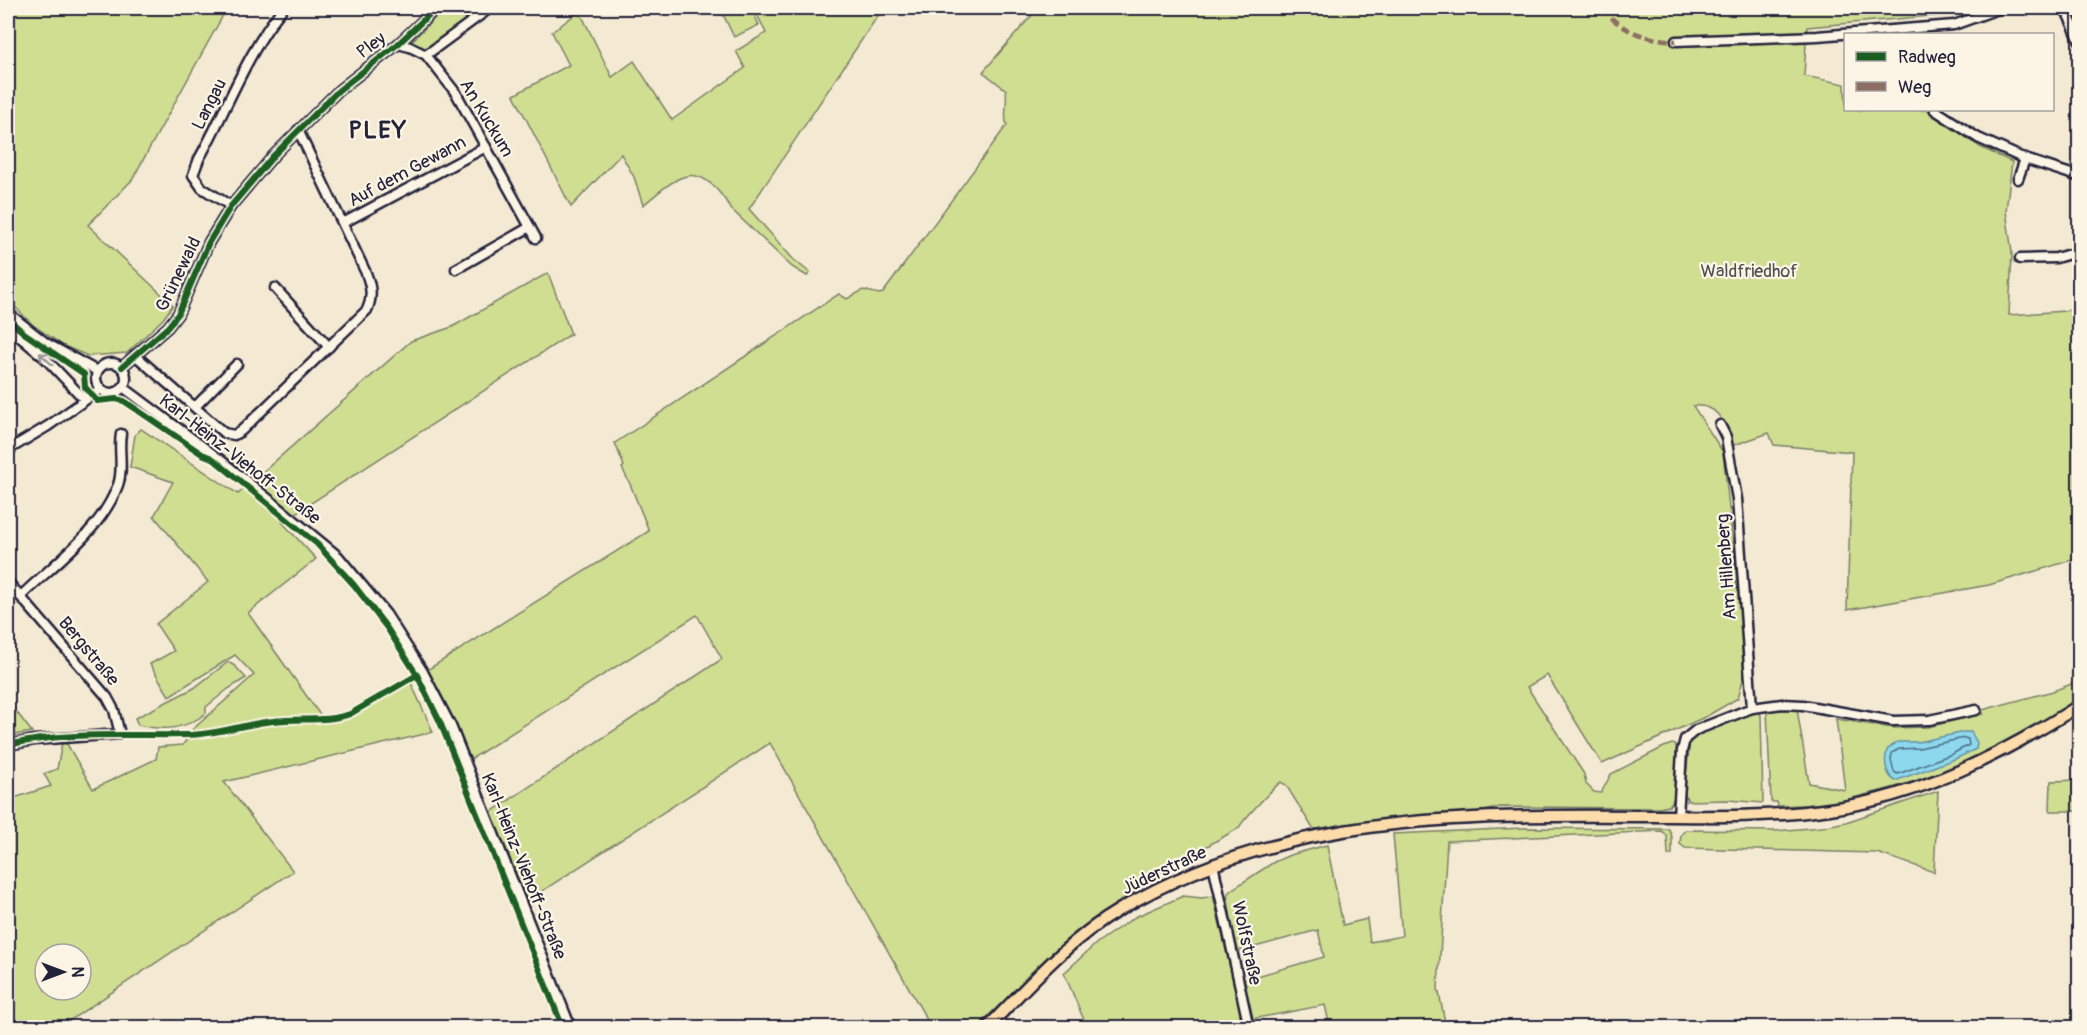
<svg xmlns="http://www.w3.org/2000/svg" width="2087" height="1035" viewBox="0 0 2087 1035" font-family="Pangolin,sans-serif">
<rect width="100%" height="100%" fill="#f4e9d3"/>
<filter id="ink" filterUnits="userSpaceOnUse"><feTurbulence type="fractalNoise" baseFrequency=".0167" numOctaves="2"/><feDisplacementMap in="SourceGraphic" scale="12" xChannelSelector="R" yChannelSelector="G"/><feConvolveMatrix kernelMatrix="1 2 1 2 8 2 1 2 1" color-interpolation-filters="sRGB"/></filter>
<g filter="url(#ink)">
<g fill="#d0de92" stroke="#798066" stroke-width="1.5" fill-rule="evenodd">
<polygon points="8,8 227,8 132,180 88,225 173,305 163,319 127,353 88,356 64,346 33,325 8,300"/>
<path d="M445,8H486L429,49C422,50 415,46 411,42Z"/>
<polygon points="720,8 751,8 759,25 734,37"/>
<path d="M754,8H883L749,209L793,259L810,273L807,276L792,267L731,209C722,194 704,169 683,177C668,182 655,196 643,205L634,177L621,154L571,207L514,95L569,65L552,32L577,13L583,18L612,77L634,61L672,120L745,68L736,51L766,33Z"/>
<path d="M1038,8H1979L1953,14L1807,27L1804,76L1845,84L1846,110H1927L1980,147L2012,162L2006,211L2012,252L2009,315L2065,311L2079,305V558L1989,585L1847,610L1852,452L1774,445L1769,433L1731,446C1724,424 1721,404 1693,406L1723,452L1739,600L1744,676L1738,698L1707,716L1602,764L1547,675L1527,687L1584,774L1586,784L1594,792L1601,793L1611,774L1664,747L1672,744L1676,745V796L1669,806L1659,808L1500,807L1467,816L1416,822L1315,829L1312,827L1286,785L1281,782C1276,785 1240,823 1239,828L1163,871L1084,927L991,1013L977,1027H931L770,743L527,901L491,812L722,659L697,615L468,761L427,670L649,531L630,484L622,468L624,466L615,443L839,294L847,299L863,290L879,294L883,293L1007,125C1003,117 1008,102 1006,90L983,72Z"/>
<path d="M548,273L571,334L282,522L316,559L248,613L320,715H342L408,676L433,732L224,782L293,871L60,1027H8V800L51,786L44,774L57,769L62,743L67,744L93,789L156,759L158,747L183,745L192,730L254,675L235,655L169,696L150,664L174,651L156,624L208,582L154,516L173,482L130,467L135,435L141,429L238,494L411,341L452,327ZM45,954H81V990H45Z"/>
<path d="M228,662L235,666L246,678L228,689L206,707V713C185,730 164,731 138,725L135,718L194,688Z"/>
<path d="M2079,681V699C2012,742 1943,778 1864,795C1852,798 1840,802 1828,803C1811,805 1794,805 1778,806L1777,802H1771L1767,711L1797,709L1809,783L1845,790L1836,719L1893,728L1928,727L1983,714L1982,710L2053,691Z"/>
<polygon points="8,701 32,732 8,736"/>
<polygon points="1758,711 1761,715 1763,803 1728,800 1688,801 1684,792 1690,741 1700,734"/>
<polygon points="2079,780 2079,811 2050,811 2051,781"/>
<polygon points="1938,791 1934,872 1877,853 1685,848 1680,844 1681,835 1685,830 1775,831 1822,827 1846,822"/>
<polygon points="1524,828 1669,829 1672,837 1672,855 1668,855 1667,836 1662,831 1447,841 1438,988 1446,1027 1330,1027 1325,1005 1252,1019 1243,980 1324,957 1318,930 1236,952 1228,899 1228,893 1231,890 1274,862 1290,855 1327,845 1343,925 1367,919 1370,942 1402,936 1393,834"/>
<polygon points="1183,896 1202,898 1213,896 1245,1027 1087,1027 1064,973 1098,942 1135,917"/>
</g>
<path fill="#8dd8ed" stroke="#628fa6" stroke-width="1.5" d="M1964,732H1971L1977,743L1976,749L1955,759L1895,781C1885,774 1884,761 1887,750L1897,742H1918Z"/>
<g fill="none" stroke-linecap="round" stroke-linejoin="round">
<polygon stroke="#4d6b82" stroke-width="1.5" points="1964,738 1968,739 1969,745 1952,754 1898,774 1894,772 1891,760 1892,753 1899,749 1919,748"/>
<g stroke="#22223b" stroke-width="13">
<g id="minor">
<polyline points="2065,8 2080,41"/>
<polyline points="1676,41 1817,36 1954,25 2001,8"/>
<polyline points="398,44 410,47 426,55 456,93 536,238"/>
<polyline points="426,55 490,8"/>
<polyline points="1935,110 1978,138 2025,159 2080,177"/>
<polyline points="2018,179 2025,159"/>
<path d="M231,206L202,188L193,175L199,159C227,109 247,52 283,8"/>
<polyline points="343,223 486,147"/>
<polyline points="2020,259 2056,258 2080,251"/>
<polyline points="456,269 530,227"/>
<polyline points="275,288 329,347"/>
<polyline points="8,313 46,343 97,371"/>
<polyline points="8,327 46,359 85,400"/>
<path d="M135,355L224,433L234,435L241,431L367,310C373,297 371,286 366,273L298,130"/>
<circle cx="111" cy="378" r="15"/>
<polyline points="122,367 168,327 178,314 209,242 231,206 274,155 339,90 398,44 436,8"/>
<polyline points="123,387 222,461 338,556 386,614 423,672 451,726 571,1028"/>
<polyline points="195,407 237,364"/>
<polyline points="1720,425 1726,437 1737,499 1752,708"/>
<polyline points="8,450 48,426 101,389"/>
<polyline points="8,582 107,697 114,710 120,734 34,740 8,745"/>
<path d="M21,596C55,563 101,531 118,485C124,469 118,450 121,434"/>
<polyline points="1678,816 1682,751 1685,739 1696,730 1752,708 1782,704 1803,705 1893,721 1929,720 1976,710"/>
<polyline points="1213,864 1249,1028"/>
</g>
</g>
<g stroke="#22223b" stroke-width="15">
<path id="major" d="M987,1028C1028,986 1068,940 1119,910C1279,814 1461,815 1641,816C1704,816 1768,818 1830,809C1921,796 2003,754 2080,705"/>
</g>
<use href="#minor" stroke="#fcf5e5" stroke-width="8"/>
<use href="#major" stroke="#fddcac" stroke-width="10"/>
<path stroke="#8d6e63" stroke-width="4.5" stroke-dasharray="9 4.5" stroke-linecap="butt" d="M1602,8C1622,32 1645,39 1676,41"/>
<g stroke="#fcf5e5" stroke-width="10">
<g id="cycleway">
<polyline points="8,319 24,333 84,374 85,387 97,401 116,399 124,401 202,454 212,458 317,544 354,585 387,628 417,675 440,722 563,1028"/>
<polyline points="122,367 168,327 178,314 209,242 231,206 274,155 339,90 398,44 436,8"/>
<path d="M8,745C66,731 127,736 187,735C216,735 244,724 273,721C299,717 325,723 350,714L417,675"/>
</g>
</g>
<use href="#cycleway" stroke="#1b5e20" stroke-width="6"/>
</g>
<defs><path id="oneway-shaft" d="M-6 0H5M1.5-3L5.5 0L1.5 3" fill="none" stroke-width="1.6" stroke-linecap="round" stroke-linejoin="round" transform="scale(1.5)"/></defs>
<use stroke="#9a9698" href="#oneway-shaft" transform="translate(46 359) rotate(-137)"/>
</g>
<g text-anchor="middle" stroke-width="4.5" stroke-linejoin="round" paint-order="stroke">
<g font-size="18" fill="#22223b" stroke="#fcf5e5">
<text transform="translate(371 45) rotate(-37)" y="6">Pley</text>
<text transform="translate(209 104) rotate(-63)" y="6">Langau</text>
<text transform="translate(487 118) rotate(59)" y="6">An Kuckum</text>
<text transform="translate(407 171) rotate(-28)" y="6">Auf dem Gewann</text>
<text transform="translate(178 274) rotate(-64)" y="6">Grünewald</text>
<text transform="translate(240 459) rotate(38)" y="6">Karl-Heinz-Viehoff-Straße</text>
<text transform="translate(1726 567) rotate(-94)" y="6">Am Hillenberg</text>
<text transform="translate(89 651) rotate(50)" y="6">Bergstraße</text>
<text transform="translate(524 866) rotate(68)" y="6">Karl-Heinz-Viehoff-Straße</text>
<text transform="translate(1164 870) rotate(-25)" y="6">Jüderstraße</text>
<text transform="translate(1247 943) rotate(78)" y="6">Wolfstraße</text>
</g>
<g font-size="18" fill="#4e5151" stroke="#fcf5e5">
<text x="1749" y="277">Waldfriedhof</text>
</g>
<g font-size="24" font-weight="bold" letter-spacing="1.5" fill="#22223b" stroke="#fcf5e5">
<text x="378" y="138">PLEY</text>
</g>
</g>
<rect width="2087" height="1035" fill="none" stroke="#fcf5e5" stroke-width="30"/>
<rect x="15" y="15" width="2057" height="1005" fill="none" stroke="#22223b" stroke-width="2" filter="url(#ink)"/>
<rect x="1844" y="33" width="210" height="78" fill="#fcf5e5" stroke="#a5a1a1" stroke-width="1.5"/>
<rect x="1856" y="52" width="30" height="9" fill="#1b5e20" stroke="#a5a1a1" stroke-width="1.5"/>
<text x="1898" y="63" font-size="18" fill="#22223b">Radweg</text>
<rect x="1856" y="82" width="30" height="9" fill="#8d6e63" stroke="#a5a1a1" stroke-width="1.5"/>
<text x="1898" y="93" font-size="18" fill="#22223b">Weg</text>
<g transform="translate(63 972) rotate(90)"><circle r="28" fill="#fcf5e5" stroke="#a5a1a1" stroke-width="1.5"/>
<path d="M0-4.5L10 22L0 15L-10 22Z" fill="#22223b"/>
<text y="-9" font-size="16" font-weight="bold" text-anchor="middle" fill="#22223b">N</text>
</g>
</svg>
